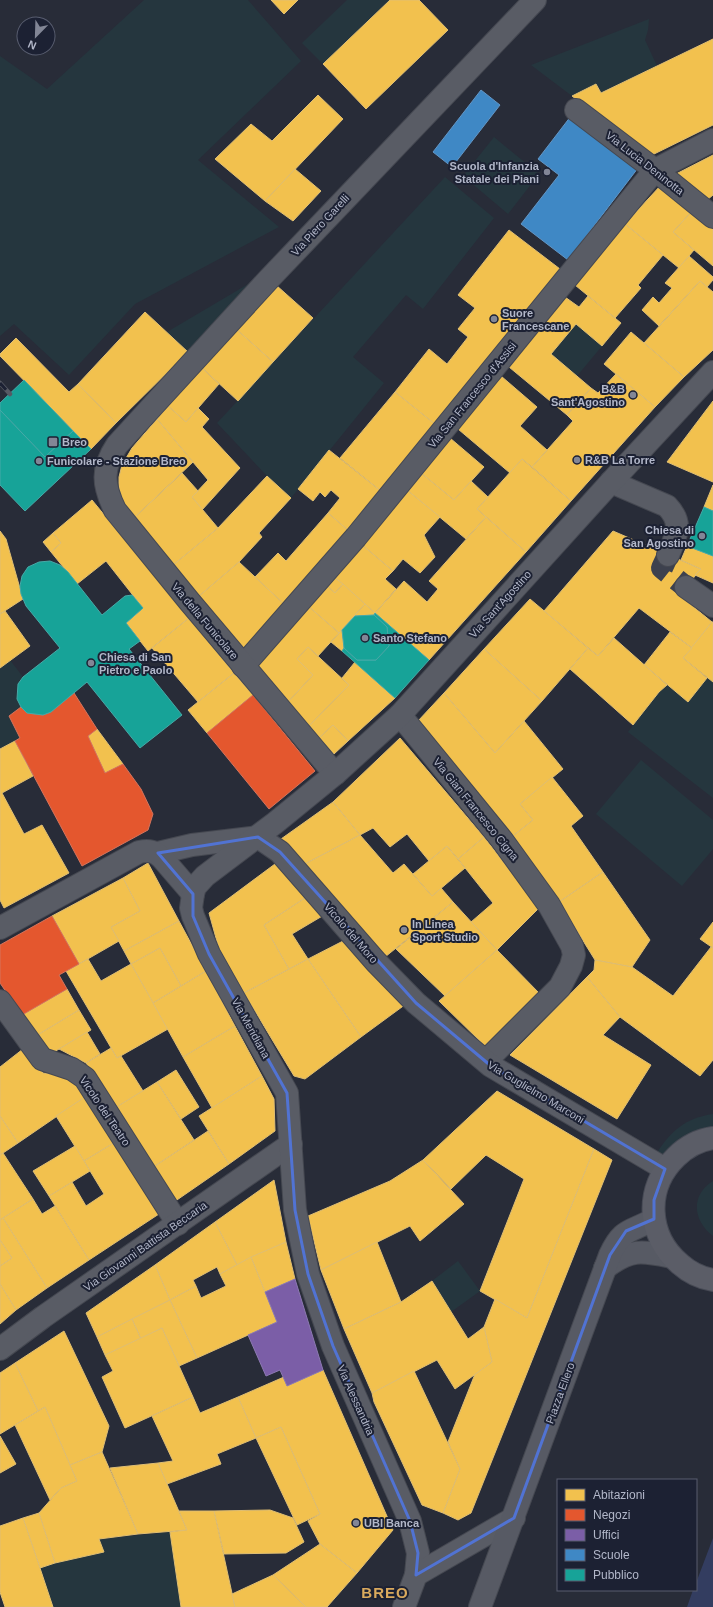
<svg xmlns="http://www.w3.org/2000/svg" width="713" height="1607" viewBox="0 0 713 1607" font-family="Arial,sans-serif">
<rect width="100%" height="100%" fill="#282c38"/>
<g fill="#25363e">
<polygon points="144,0 248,0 301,61 198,160 279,227 135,304 69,375 14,324 0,336 0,56 47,89"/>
<polygon points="347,0 390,0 323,64 302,43"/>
<polygon points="649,19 648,30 645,40 657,66 601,93 596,85 572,96 531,65"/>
<polygon points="494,137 539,174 508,214 463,176"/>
<polygon points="445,177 494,218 423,309 406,295 353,357 384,383 291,498 267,476 217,423"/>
<polygon points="250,283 188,352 167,332"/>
<polygon points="576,324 602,346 577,376 551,354"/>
<path d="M10,660L23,677C16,687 15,696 21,707L9,716L20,738L0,749V668Z"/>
<polygon points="707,678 713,682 713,798 628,732 659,692 667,685 688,702"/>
<polygon points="641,760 713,820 713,849 682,886 596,814"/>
<path d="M713,1114V1132L667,1154H656C671,1131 685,1118 713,1114Z"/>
<path d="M713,1181V1236C693,1221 690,1195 713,1181Z"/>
<polygon points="458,1261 480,1291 451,1312 432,1281"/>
<polygon points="170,1532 181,1607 53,1607 40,1568 55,1563 104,1552 99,1539"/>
</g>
<polygon fill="#333d60" points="713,1538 713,1607 687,1607 693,1590 696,1590 696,1583"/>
<g fill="#f2c14e" stroke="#dfbe73">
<polygon points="271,0 298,0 284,14"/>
<polygon points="390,0 419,0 448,30 366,109 323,64"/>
<polygon points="713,39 713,125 650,156 572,96 596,84 601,93"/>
<polygon points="318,95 343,119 265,201 215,159 251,124 272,141"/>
<polygon points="713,155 713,195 707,200 676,174"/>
<polygon points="295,169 321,191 293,221 265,201"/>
<polygon points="661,185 693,210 673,232 694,250 679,268 625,224"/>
<polygon points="693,210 713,227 713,266 673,232"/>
<polygon points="625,224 663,255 638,285 641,288 615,318 575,285"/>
<polygon points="509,230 560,269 436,425 395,392 429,349 447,364 468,337 458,329 475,308 458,295"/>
<polygon points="689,256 713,277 713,280 707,287 700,281 659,326 642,310 653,297 659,303 672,288 665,283"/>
<polygon points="700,281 713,292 713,350 684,377 644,343"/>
<polygon points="276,285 313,318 273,362 236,329"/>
<polygon points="588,296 621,323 602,346 576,324 551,354 591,388 567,415 509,367 565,297 579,307"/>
<polygon points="145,312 188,352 116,423 78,384"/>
<polygon points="236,329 273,362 238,401 201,367"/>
<polygon points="631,332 684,377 655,407 604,364"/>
<polygon points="16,338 69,392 78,384 116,423 91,449 0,356 0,354"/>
<polygon points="201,367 219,384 186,422 168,406"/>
<polygon points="616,374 655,407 571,501 532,467 573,421 567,415 591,388 598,393"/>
<polygon points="501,376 537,407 520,426 547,450 532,467 522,459 510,473 458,429"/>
<polygon points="395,392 436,425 382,492 340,458"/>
<polygon points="713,401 713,482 667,462"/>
<polygon points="168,406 186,422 198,408 209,419 202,427 240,468 202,510 192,497 208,480 157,419"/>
<polygon points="157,419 193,462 134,518 123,504 119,489 119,477 122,465 132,448"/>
<polygon points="450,438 484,467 454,500 421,473"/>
<polygon points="329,450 382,492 350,532 328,513 340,498 331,490 325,497 320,492 313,501 298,489"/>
<polygon points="522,459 571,501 526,552 477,509"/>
<polygon points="182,473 198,491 192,497 218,528 172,566 134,518"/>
<polygon points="421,473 454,500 471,481 488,497 477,509 486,517 466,539 407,490"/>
<polygon points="267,476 291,498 259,533 262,537 239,562 198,597 172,566 218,528"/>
<polygon points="713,485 713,511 704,507"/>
<polygon points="407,490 440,517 424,535 435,557 420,573 403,559 393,571 361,544"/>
<polygon points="92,500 189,618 148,651 126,623 143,608 106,561 77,584 51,552 61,543 53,533"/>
<polygon points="328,513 350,532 285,605 255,577 278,553 286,561"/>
<polygon points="486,517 526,552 429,660 375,613 404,581 427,602 438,589 429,581"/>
<polygon points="0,531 6,539 23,599 0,614"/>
<polygon points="613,531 701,569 679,595 712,622 692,648 639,608 598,656 544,611"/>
<polygon points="53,533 61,543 51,552 43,542"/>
<polygon points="361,544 393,571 385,579 396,589 375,613 334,577"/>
<polygon points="687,546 713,556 713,583 695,575 701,569 681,560"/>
<polygon points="239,562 285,605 244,652 198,597"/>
<polygon points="334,577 343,584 335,593 326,585"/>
<polygon points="343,584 365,604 339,633 308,606 326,585 335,593"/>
<polygon points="530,599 588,648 542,701 484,649"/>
<polygon points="365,604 375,613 374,615 355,616 342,630 344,648 342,651 331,642"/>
<polygon points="308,606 339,633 318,656 308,647 297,659 313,675 288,702 256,665"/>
<polygon points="5,611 30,646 0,668 0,614"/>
<polygon points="189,618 234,673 198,702 152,648"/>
<polygon points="712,622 713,622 713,682 683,658"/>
<polygon points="670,632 692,648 683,658 707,678 688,702 644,665"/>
<polygon points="614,638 667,685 659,692 633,725 570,669 588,648 598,656"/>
<polygon points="308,647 349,685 309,726 288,702 313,675 297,659"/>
<polygon points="484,649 542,701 495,753 444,693"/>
<polygon points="355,662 395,698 348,741 333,725 319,738 309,726 349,685 342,678"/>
<polygon points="234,673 253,695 207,733 188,710"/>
<polygon points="444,693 495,753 524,721 563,769 520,804 533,820 513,836 418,721"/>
<polygon points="333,725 348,741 334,754 319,738"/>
<polygon points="97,729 123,764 105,773 88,736"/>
<polygon points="400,738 484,837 458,859 447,846 429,861 407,834 390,847 373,828 360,835 333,802"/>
<polygon points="15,741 33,776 2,793 24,834 42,825 69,873 4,908 0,900 0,749"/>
<polygon points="552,777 583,816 571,826 603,872 559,902 513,836 533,820 520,804"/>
<polygon points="333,802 360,835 303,865 281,839"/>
<polygon points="360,835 393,873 404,864 432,896 441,888 453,902 385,957 303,865"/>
<polygon points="484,837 539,908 497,950 471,922 493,903 458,859"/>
<polygon points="447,846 465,868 432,896 413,874"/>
<polygon points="279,861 308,896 264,925 289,969 244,993 219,949 209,913"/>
<polygon points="148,863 179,921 124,951 111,927 140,911 123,878"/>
<polygon points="603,872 650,940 632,967 595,960 559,902"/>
<polygon points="123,878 140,911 111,927 119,941 79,964 52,916"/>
<polygon points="308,896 324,915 292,934 308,959 289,969 264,925"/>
<polygon points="453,902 497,950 445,996 396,949"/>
<polygon points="179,921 206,971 181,986 160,948 131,964 124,951"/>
<polygon points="713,922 713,948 700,939"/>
<polygon points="345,940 406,1004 361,1037 308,959"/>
<polygon points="711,947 713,948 713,1060 700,1076 620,1017 587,977 594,970 595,960 632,967 673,996"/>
<polygon points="160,948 181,986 153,1003 131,964"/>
<polygon points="497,950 539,993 485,1046 439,1001"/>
<polygon points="88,959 101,981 131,964 168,1029 117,1058 66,971"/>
<polygon points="308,959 361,1037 305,1079 294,1076 244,993"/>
<polygon points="206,971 235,1026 183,1057 153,1003"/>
<polygon points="587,977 620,1017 603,1035 651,1065 617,1119 510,1055"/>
<polygon points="67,989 79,1010 36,1036 22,1015"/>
<polygon points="79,1010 91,1030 49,1055 36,1036"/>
<polygon points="235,1026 262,1076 212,1108 183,1057"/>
<polygon points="87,1032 100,1054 86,1063 59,1049"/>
<polygon points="111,1048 117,1058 121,1056 143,1091 115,1108 86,1063"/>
<polygon points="23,1049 43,1073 66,1075 88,1095 18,1143 0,1116 0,1067"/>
<polygon points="176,1070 199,1107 181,1119 157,1082"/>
<polygon points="262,1076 274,1099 275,1131 229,1164 199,1116"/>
<polygon points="157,1082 194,1140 152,1168 115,1108"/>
<polygon points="497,1091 594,1149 527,1318 480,1291 524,1179 486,1155 451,1189 423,1160"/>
<polygon points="88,1095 117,1141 84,1161 56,1116"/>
<polygon points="0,1116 18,1143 0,1155"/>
<polygon points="208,1131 229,1164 174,1202 152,1168"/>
<polygon points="117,1141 162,1212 89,1260 49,1196 72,1182 86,1206 104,1194 84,1161"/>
<polygon points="75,1146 90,1171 49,1196 33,1171"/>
<polygon points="594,1149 612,1160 471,1513 458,1520 443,1513 460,1469 448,1442 475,1374 492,1362 484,1327 495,1299 527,1318"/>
<polygon points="3,1153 33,1199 0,1220 0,1155"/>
<polygon points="423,1160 464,1204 420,1241 410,1226 321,1270 308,1216 390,1181"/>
<polygon points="274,1180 286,1242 237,1265 215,1222"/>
<polygon points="33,1199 42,1214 55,1206 89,1260 47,1288 3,1218"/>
<polygon points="3,1218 47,1288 16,1310 0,1284 0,1266 12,1258 0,1240 0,1220"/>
<polygon points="215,1222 237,1265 220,1274 217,1267 193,1280 196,1286 170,1300 155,1265"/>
<polygon points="0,1240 12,1258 0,1266"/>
<polygon points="286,1242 295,1279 265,1292 251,1257"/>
<polygon points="377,1242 401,1302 344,1329 321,1270"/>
<polygon points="251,1257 277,1322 197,1358 170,1300 196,1286 201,1298 226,1286 220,1274"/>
<polygon points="155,1265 170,1300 97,1337 86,1313"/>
<polygon points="432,1281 468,1339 484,1327 492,1362 455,1389 437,1360 372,1393 344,1329 401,1302"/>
<polygon points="0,1284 16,1310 0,1324"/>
<polygon points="170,1300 197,1358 179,1366 162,1328 141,1339 132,1319"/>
<polygon points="132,1319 141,1339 105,1355 97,1337"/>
<polygon points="162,1328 193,1397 125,1428 102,1377 113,1371 105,1355"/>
<polygon points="64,1331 109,1426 102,1452 70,1465 45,1407 38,1411 15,1363"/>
<polygon points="15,1363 38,1411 0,1434 0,1373"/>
<polygon points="323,1370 393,1530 357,1573 320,1544 308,1521 320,1514 281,1427 256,1438 238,1397 284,1377 287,1386"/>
<polygon points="414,1371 460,1469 443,1513 422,1505 374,1402 372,1393"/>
<polygon points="193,1397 200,1413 238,1397 256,1438 217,1454 221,1464 167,1484 158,1463 173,1461 152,1416"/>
<polygon points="45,1407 77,1481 61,1488 50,1500 15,1425"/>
<polygon points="281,1427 320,1514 297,1525 256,1438"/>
<polygon points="0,1436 16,1464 0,1473"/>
<polygon points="102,1452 138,1534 99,1539 104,1552 55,1563 39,1513 61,1488 77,1481 70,1465"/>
<polygon points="158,1463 187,1530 138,1534 110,1468"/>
<polygon points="270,1510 293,1518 304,1542 286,1553 224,1554 214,1511"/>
<polygon points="179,1511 214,1511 235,1607 181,1607 170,1532 187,1530"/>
<polygon points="39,1513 55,1563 40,1568 23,1518"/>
<polygon points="23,1518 40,1568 53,1607 5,1607 0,1592 0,1526"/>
<polygon points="320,1544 357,1573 327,1607 306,1607 273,1575"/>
<polygon points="273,1575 306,1607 235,1607 232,1594"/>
</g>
<g fill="#e4572e" stroke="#d5745c">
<polygon points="74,693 97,729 88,736 105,773 123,764 141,789 153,814 148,830 82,866 15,741 20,738 9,716 21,707 27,713 43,715 51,712"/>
<polygon points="253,695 315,771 269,809 207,733"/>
<polygon points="52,916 79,964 59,975 67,989 22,1015 0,983 0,945"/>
</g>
<polygon fill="#7b5ea7" stroke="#8c79b1" points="295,1279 323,1370 287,1386 280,1370 266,1376 248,1335 277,1322 265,1292"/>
<g fill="#3f88c5" stroke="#6296c6">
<polygon points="481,90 500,105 452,167 433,152"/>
<polygon points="571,116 638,168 568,260 521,224 559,175 538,159"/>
</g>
<g fill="#17a398" stroke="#46a9a7">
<polygon points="24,380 73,431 45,457 0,410 0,403"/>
<polygon points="0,410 45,457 73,431 91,449 25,511 0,485"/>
<polygon points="704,507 713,511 713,556 687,546"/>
<polygon points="50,561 60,565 68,572 102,615 125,596 132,595 143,608 126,623 140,641 129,649 182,715 140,748 87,682 51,712 43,715 27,713 21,707 17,699 18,684 23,677 60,648 26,606 21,594 20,586 22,576 28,567 39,562"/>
<polygon points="375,613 429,660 395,698 342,651 344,648 357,660 376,660 389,646 387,627 374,615"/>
<polygon points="374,615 387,627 389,646 376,660 357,660 344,648 342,630 355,616"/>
</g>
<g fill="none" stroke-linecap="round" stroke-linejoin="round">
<polyline stroke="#3d414e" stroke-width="22" stroke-dasharray="22 11" stroke-linecap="butt" points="668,555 662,568 686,587"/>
<g stroke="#454851" stroke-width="24">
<g id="street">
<polyline points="576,110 655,170 713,217"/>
<path d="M611,482L667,506C684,524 676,535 668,555"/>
<polyline points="686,587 713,606"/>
<polyline points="243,666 356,537 655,170 713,140"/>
<polyline points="400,715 502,840 549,905 572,946 574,955 571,966 560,987 488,1059"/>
<path d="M335,774L189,601L115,510C103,485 101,469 117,445L268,280L535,0"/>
<polyline points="158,853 192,845 258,837 280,852 376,962 416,1003 491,1066 665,1169"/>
<path d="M0,928L139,852C149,850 155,851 162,858L193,894"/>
<polyline points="0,1001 42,1059 72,1069 85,1078 178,1224"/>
<polyline points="0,1349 43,1317 291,1144"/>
<polyline points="416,1575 418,1553 410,1521 333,1346 308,1274 295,1210 287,1093 209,954 193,916 191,908 193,894 195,887 205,876 275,823 335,774 400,715 611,482 713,372"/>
<polyline points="404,1607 416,1575 514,1518"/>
</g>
</g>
<g stroke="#454851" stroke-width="24">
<g id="secondary">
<path d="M605,1268C631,1248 642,1251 672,1257"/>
<path d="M480,1607L610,1255C623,1227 630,1233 654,1219"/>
</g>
</g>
<g stroke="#464954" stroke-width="24">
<path id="primary" d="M713,1138C699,1140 686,1147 676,1157C644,1188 647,1236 680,1264C689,1272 701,1278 713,1280"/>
</g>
<use href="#street" stroke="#595c65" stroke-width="22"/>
<use href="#secondary" stroke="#575a64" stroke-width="22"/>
<use href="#primary" stroke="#5b5d67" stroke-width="22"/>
<g stroke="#575a64" stroke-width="4.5">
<polyline id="rail" points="0,383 10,394"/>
</g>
<use href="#rail" stroke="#1c2133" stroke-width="3" stroke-dasharray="9" stroke-linecap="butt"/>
</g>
<path fill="none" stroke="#5173d3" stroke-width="3" stroke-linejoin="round" d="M258,837L280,852L416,1003L491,1066L665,1169L654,1200V1219L626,1231L610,1255L514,1518L416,1575L418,1553L410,1521L333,1346L308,1274L295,1210L287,1093L209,954L193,916V894L158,853Z"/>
<g fill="#828696" stroke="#1c2133" stroke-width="1.5">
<circle cx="547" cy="172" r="4"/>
<circle cx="494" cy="319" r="4"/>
<circle cx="633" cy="395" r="4"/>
<rect x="48" y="437" width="10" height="10" rx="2"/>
<circle cx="577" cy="460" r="4"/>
<circle cx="39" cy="461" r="4"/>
<circle cx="702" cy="536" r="4"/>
<circle cx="365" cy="638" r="4"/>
<circle cx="91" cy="663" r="4"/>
<circle cx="404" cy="930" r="4"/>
<circle cx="356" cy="1523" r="4"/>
</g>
<g text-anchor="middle" stroke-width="4" stroke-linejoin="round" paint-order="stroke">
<g font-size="11" fill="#b2b7c9" stroke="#1c2133">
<text transform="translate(645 163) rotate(38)" y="4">Via Lucia Deninotta</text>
<text transform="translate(320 225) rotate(-47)" y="4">Via Piero Garelli</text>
<text transform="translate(472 395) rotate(-51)" y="4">Via San Francesco d'Assisi</text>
<text transform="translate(500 604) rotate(-48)" y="4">Via Sant'Agostino</text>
<text transform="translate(205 621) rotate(50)" y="4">Via della Funicolare</text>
<text transform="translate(476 809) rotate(51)" y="4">Via Gian Francesco Cigna</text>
<text transform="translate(351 933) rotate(49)" y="4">Vicolo del Moro</text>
<text transform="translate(251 1028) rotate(61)" y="4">Via Meridiana</text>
<text transform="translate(536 1092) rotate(31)" y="4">Via Guglielmo Marconi</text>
<text transform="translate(105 1111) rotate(56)" y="4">Vicolo del Teatro</text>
<text transform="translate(145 1246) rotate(-35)" y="4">Via Giovanni Battista Beccaria</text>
<text transform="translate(560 1393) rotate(-70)" y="4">Piazza Ellero</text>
<text transform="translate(356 1400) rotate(66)" y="4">Via Alessandria</text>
</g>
<g font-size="11" font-weight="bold" fill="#b2b7c9" stroke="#1c2133" text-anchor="start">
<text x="539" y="170" text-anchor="end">Scuola d'Infanzia<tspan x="539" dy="13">Statale dei Piani</tspan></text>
<text x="502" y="317">Suore<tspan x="502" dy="13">Francescane</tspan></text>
<text x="625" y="393" text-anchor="end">B&amp;B<tspan x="625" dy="13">Sant'Agostino</tspan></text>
<text x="62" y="446">Breo</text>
<text x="585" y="464">R&amp;B La Torre</text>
<text x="47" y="465">Funicolare - Stazione Breo</text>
<text x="694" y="534" text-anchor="end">Chiesa di<tspan x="694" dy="13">San Agostino</tspan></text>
<text x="373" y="642">Santo Stefano</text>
<text x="99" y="661">Chiesa di San<tspan x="99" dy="13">Pietro e Paolo</tspan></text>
<text x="412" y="928">In Linea<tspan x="412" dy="13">Sport Studio</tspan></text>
<text x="364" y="1527">UBI Banca</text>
</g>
<g font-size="15" font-weight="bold" letter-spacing="1" fill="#d9a95d" stroke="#1c2133">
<text x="385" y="1598">BREO</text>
</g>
</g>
<rect x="557" y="1479" width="140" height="112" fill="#1c2133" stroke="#585d6f"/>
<rect x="565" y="1489" width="20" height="12" fill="#f2c14e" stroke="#585d6f"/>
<text x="593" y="1499" font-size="12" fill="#b2b7c9">Abitazioni</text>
<rect x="565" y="1509" width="20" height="12" fill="#e4572e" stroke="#585d6f"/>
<text x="593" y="1519" font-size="12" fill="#b2b7c9">Negozi</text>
<rect x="565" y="1529" width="20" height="12" fill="#7b5ea7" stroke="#585d6f"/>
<text x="593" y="1539" font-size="12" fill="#b2b7c9">Uffici</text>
<rect x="565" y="1549" width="20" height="12" fill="#3f88c5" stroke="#585d6f"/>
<text x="593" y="1559" font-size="12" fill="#b2b7c9">Scuole</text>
<rect x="565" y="1569" width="20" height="12" fill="#17a398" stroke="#585d6f"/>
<text x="593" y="1579" font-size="12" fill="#b2b7c9">Pubblico</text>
<g transform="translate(36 36) rotate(203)"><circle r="19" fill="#1c2133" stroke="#585d6f"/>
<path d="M0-3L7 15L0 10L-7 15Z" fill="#828696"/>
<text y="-6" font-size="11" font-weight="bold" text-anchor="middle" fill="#b2b7c9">N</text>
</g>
</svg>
